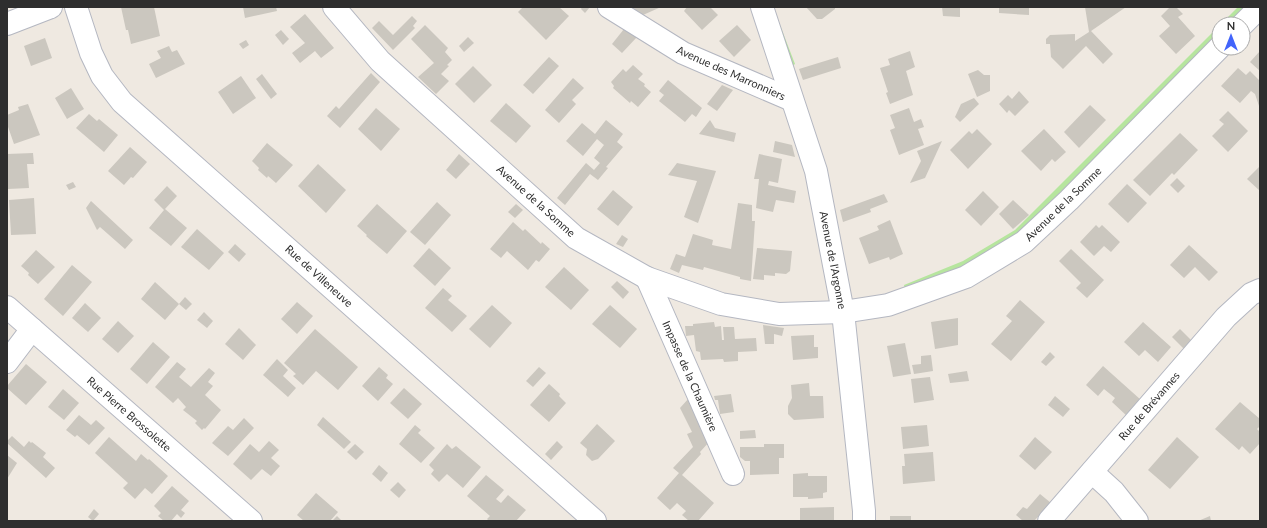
<svg xmlns="http://www.w3.org/2000/svg" width="1267" height="528" viewBox="0 0 1267 528" font-family="Lato,sans-serif">
<rect width="100%" height="100%" fill="#efe9e1"/>
<g fill="#b6e59e">
<polygon points="773,7 795,64 792,66"/>
<polygon points="1238,7 1246,7 1229,24 1221,24"/>
<polygon points="1219,26 1219,34 1043,211 1004,244 958,270 905,290 904,285 963,261 1015,230"/>
</g>
<g fill="#cbc7bf">
<polygon points="121,7 154,7 160,36 131,44 128,30 126,30"/>
<polygon points="243,7 276,7 277,11 245,18"/>
<polygon points="523,7 559,7 569,16 546,40 518,12"/>
<polygon points="582,7 590,7 585,13 581,9"/>
<polygon points="636,7 661,7 643,15 633,9"/>
<polygon points="687,7 710,7 718,15 702,30 684,11"/>
<polygon points="806,7 835,7 835,9 822,19 817,19"/>
<polygon points="942,7 960,7 960,17 943,16"/>
<polygon points="999,7 1029,7 1029,15 999,13"/>
<polygon points="1085,7 1126,7 1091,31 1113,54 1103,64 1086,46 1063,69 1051,57 1050,44 1046,44 1046,39 1050,35 1075,34 1075,41 1089,32"/>
<polygon points="1170,7 1176,7 1183,14 1178,17 1195,36 1176,54 1159,36 1170,26 1161,16"/>
<polygon points="305,14 334,48 321,58 315,51 300,63 292,53 305,43 290,27"/>
<polygon points="412,16 417,21 413,26 415,28 393,50 372,28 379,21 393,35"/>
<polygon points="425,25 448,48 445,52 452,60 447,65 449,66 441,74 449,81 436,94 418,77 434,63 411,39"/>
<polygon points="737,25 751,40 734,57 719,41"/>
<polygon points="624,29 637,37 622,53 612,44"/>
<polygon points="281,30 289,39 283,45 275,35"/>
<polygon points="468,37 474,43 464,52 459,46"/>
<polygon points="45,38 52,58 31,66 24,46"/>
<polygon points="246,40 249,45 243,49 239,44"/>
<polygon points="169,46 172,52 177,50 185,64 156,78 149,64 161,58 157,51"/>
<polygon points="910,51 915,67 906,71 913,95 890,104 886,93 888,92 880,68 890,65 888,59"/>
<polygon points="1260,51 1260,71 1250,62"/>
<polygon points="549,57 559,66 533,94 523,85"/>
<polygon points="838,57 841,68 803,80 799,69"/>
<polygon points="633,65 643,74 638,79 645,84 644,86 651,92 638,107 631,101 630,103 613,88 614,86 611,82 623,69 626,72"/>
<polygon points="473,66 492,85 474,103 455,84"/>
<polygon points="1238,68 1246,75 1250,71 1260,81 1260,109 1255,94 1251,91 1240,103 1221,86"/>
<polygon points="978,70 984,75 990,75 990,91 977,97 968,74"/>
<polygon points="371,73 380,82 340,128 327,116 336,106 339,109"/>
<polygon points="262,74 277,94 271,99 256,79"/>
<polygon points="241,76 256,98 233,114 218,92"/>
<polygon points="573,78 584,88 572,100 576,104 559,123 545,110"/>
<polygon points="668,80 702,108 696,117 692,114 685,122 659,101 664,95 659,91"/>
<polygon points="722,85 733,90 717,111 707,104"/>
<polygon points="71,88 84,109 67,119 55,98"/>
<polygon points="1019,91 1029,102 1015,116 1009,110 1007,113 999,104 1008,95 1012,99"/>
<polygon points="974,98 979,104 960,122 955,117 961,104"/>
<polygon points="506,103 531,126 516,143 490,121"/>
<polygon points="28,104 40,135 14,144 7,124 7,115 19,110 18,107"/>
<polygon points="1090,105 1106,120 1079,148 1064,132"/>
<polygon points="376,108 400,129 381,151 358,129"/>
<polygon points="909,108 914,122 921,119 924,127 918,129 924,145 899,155 890,130 895,128 890,115"/>
<polygon points="1228,111 1248,131 1228,152 1212,136 1224,124 1219,120"/>
<polygon points="89,114 97,121 99,119 118,135 104,152 76,128"/>
<polygon points="606,120 623,134 617,142 623,147 606,167 608,168 598,180 590,174 565,205 557,198 586,163 594,170 600,163 594,158 604,145 597,139 583,156 566,141 582,123 595,134"/>
<polygon points="710,120 715,128 736,133 734,142 699,134"/>
<polygon points="977,129 992,144 968,169 950,150 969,131 972,134"/>
<polygon points="1044,129 1066,152 1055,162 1052,159 1041,171 1021,151"/>
<polygon points="1180,133 1198,150 1174,175 1172,173 1150,196 1133,180"/>
<polygon points="775,141 792,145 795,157 773,152"/>
<polygon points="942,141 925,178 910,183 921,161 917,151"/>
<polygon points="267,143 293,165 276,183 268,176 267,178 258,170 259,168 252,161"/>
<polygon points="130,147 147,162 133,178 131,177 124,185 108,171"/>
<polygon points="33,153 34,164 27,164 29,188 8,189 7,154"/>
<polygon points="459,154 470,164 456,179 446,170"/>
<polygon points="759,154 782,159 778,183 769,181 768,185 796,191 794,203 776,200 773,212 756,208 759,179 754,179"/>
<polygon points="677,163 716,171 698,223 684,217 697,181 668,175"/>
<polygon points="318,164 346,190 326,213 298,186"/>
<polygon points="1260,166 1260,191 1247,179"/>
<polygon points="1177,178 1185,186 1178,193 1170,185"/>
<polygon points="73,182 76,187 69,190 66,185"/>
<polygon points="1127,184 1147,203 1128,223 1108,204"/>
<polygon points="167,186 177,196 165,209 187,228 171,246 149,228 164,210 154,200"/>
<polygon points="613,190 633,207 618,226 597,209"/>
<polygon points="983,191 999,207 981,226 965,210"/>
<polygon points="884,194 888,202 870,209 871,212 843,222 840,210"/>
<polygon points="34,198 36,234 11,235 9,200"/>
<polygon points="1013,200 1029,215 1013,229 999,214"/>
<polygon points="91,201 133,240 125,249 100,227 97,230 86,208"/>
<polygon points="437,202 451,215 425,245 410,232"/>
<polygon points="738,203 752,205 752,221 755,221 751,281 740,279 740,277 704,267 703,270 682,265 679,273 670,269 676,254 685,257 693,234 713,240 712,245 731,249"/>
<polygon points="377,204 407,231 387,254 366,236 367,235 357,226"/>
<polygon points="516,204 523,210 515,218 508,212"/>
<polygon points="890,220 903,254 890,260 889,257 869,264 859,238 879,230 877,226"/>
<polygon points="513,222 523,231 525,229 541,244 542,242 550,249 539,262 536,260 528,270 507,251 501,258 490,249"/>
<polygon points="1096,225 1099,228 1102,225 1120,242 1111,252 1104,246 1094,256 1080,242"/>
<polygon points="197,229 224,253 209,270 181,247"/>
<polygon points="622,235 628,239 623,247 616,244"/>
<polygon points="235,244 246,254 239,262 228,252"/>
<polygon points="1189,245 1218,272 1209,281 1195,267 1184,278 1170,265"/>
<polygon points="429,248 451,268 435,286 413,266"/>
<polygon points="757,248 792,251 790,271 786,274 775,273 775,276 764,275 764,280 753,279"/>
<polygon points="1071,249 1104,280 1087,298 1076,288 1081,283 1059,261"/>
<polygon points="36,250 55,267 38,284 28,275 29,273 21,266"/>
<polygon points="72,265 92,282 63,316 44,299"/>
<polygon points="564,267 589,290 571,310 545,287"/>
<polygon points="617,281 629,292 623,299 611,287"/>
<polygon points="155,282 179,304 165,320 141,299"/>
<polygon points="443,288 452,296 448,300 467,316 452,332 425,308"/>
<polygon points="185,297 192,304 186,310 179,304"/>
<polygon points="1020,300 1045,322 1011,361 991,344 1012,321 1006,316"/>
<polygon points="297,302 313,316 297,334 281,319"/>
<polygon points="85,303 101,318 88,332 72,318"/>
<polygon points="492,305 512,323 490,348 469,329"/>
<polygon points="610,305 637,329 620,348 592,324"/>
<polygon points="204,312 213,321 207,328 197,320"/>
<polygon points="958,318 958,345 935,349 931,322"/>
<polygon points="118,321 134,336 118,353 102,339"/>
<polygon points="714,322 715,327 721,326 722,340 724,340 723,327 734,327 735,339 756,338 757,351 738,352 738,361 724,362 723,359 701,360 700,352 696,351 694,335 686,336 685,326 693,326 693,324"/>
<polygon points="1143,322 1171,347 1158,362 1145,350 1139,356 1124,342"/>
<polygon points="763,325 784,328 782,336 774,334 774,344 765,344"/>
<polygon points="239,328 256,345 243,360 225,344"/>
<polygon points="315,329 358,367 338,390 316,371 303,385 293,376 296,374 284,363"/>
<polygon points="1180,329 1193,342 1185,350 1172,337"/>
<polygon points="814,335 814,347 818,347 818,358 793,360 791,336"/>
<polygon points="153,342 170,357 147,384 130,369"/>
<polygon points="905,343 911,374 893,377 887,346"/>
<polygon points="1050,352 1055,357 1046,366 1041,362"/>
<polygon points="931,355 933,371 914,374 912,365 921,364 921,356"/>
<polygon points="277,359 288,370 283,376 296,388 288,397 263,375"/>
<polygon points="177,362 186,369 179,377 191,387 209,368 215,373 208,382 213,386 205,395 221,410 205,429 204,428 202,430 195,423 197,421 183,410 186,407 178,398 173,403 155,387"/>
<polygon points="26,364 47,382 26,405 7,388 7,386"/>
<polygon points="1103,366 1141,400 1127,416 1112,402 1115,398 1104,389 1098,396 1086,385"/>
<polygon points="379,367 388,375 386,378 393,384 378,401 362,386"/>
<polygon points="539,367 546,373 533,387 526,381"/>
<polygon points="967,371 969,381 950,383 948,374"/>
<polygon points="930,377 934,400 914,403 911,379"/>
<polygon points="809,383 810,396 823,396 824,418 794,420 788,414 788,406 792,398 791,385"/>
<polygon points="549,384 560,394 559,396 566,403 549,422 530,405"/>
<polygon points="404,388 422,404 408,419 390,403"/>
<polygon points="63,389 79,403 64,420 48,407"/>
<polygon points="731,394 734,412 720,414 718,400 715,400 714,396"/>
<polygon points="1055,396 1070,409 1063,417 1048,405"/>
<polygon points="689,398 709,442 700,452 701,454 682,475 714,503 698,521 689,521 682,515 686,511 677,503 670,510 657,498 679,473 673,468 693,447 687,434 692,432 680,408"/>
<polygon points="1240,402 1260,419 1260,426 1257,429 1260,432 1260,443 1250,454 1242,446 1239,450 1215,429"/>
<polygon points="79,415 91,425 96,420 105,428 89,445 77,435 75,437 66,430"/>
<polygon points="323,417 351,442 344,449 317,425"/>
<polygon points="244,418 254,428 228,456 212,443 228,426 233,430"/>
<polygon points="597,424 615,441 598,459 592,461 586,455 587,449 580,443"/>
<polygon points="415,425 421,430 418,433 435,448 421,463 399,444"/>
<polygon points="927,425 929,446 903,449 901,427"/>
<polygon points="755,430 756,438 740,439 740,431"/>
<polygon points="12,436 24,447 29,441 31,443 32,442 46,453 43,457 55,468 46,478 7,443 7,441"/>
<polygon points="109,437 136,461 141,454 148,460 149,459 168,476 152,494 145,488 135,499 123,488 128,483 95,453"/>
<polygon points="1035,437 1052,452 1035,470 1019,456"/>
<polygon points="1177,437 1199,457 1170,489 1148,470"/>
<polygon points="269,441 279,450 271,458 280,466 271,476 262,469 251,480 233,464 250,444 259,452"/>
<polygon points="557,441 563,447 551,460 545,454"/>
<polygon points="355,444 364,452 356,460 347,452"/>
<polygon points="447,444 452,449 456,446 481,467 463,488 447,474 439,482 431,474 434,470 429,465"/>
<polygon points="764,444 784,444 784,458 779,458 779,474 750,475 750,461 745,461 740,457 740,447 764,447"/>
<polygon points="933,452 935,481 903,484 902,466 905,466 904,454"/>
<polygon points="7,455 17,463 7,479"/>
<polygon points="379,465 388,473 381,482 372,474"/>
<polygon points="808,473 808,476 827,476 827,492 823,493 823,498 808,499 808,497 793,497 793,474"/>
<polygon points="486,475 504,490 496,499 501,503 508,495 526,510 516,521 489,521 487,519 490,516 467,496"/>
<polygon points="398,482 406,490 399,498 390,490"/>
<polygon points="172,486 189,501 181,510 185,513 181,518 177,514 171,521 164,521 158,516 161,513 154,506"/>
<polygon points="316,493 338,512 330,521 304,521 297,515"/>
<polygon points="1040,494 1051,503 1034,521 1023,521 1016,515 1023,507 1027,509"/>
<polygon points="834,507 834,521 800,521 800,508"/>
<polygon points="94,509 99,514 93,521 88,517"/>
<polygon points="337,516 342,521 332,521"/>
<rect x="890" y="516" width="21" height="5"/>
<polygon points="1210,516 1211,521 1198,521"/>
</g>
<g fill="none" stroke-linecap="round" stroke-linejoin="round">
<g stroke="#b4b7c1" stroke-width="24">
<g id="minor">
<polyline points="76,7 91,53 102,76 122,102 595,521"/>
<polyline points="334,7 380,61 576,238 647,278 721,304 779,314 843,312 888,305 966,277 1024,242 1069,200 1219,48"/>
<polyline points="609,7 683,53 792,100"/>
<polyline points="762,7 816,171 843,312 864,511 864,521"/>
<polyline points="7,24 51,7"/>
<polyline points="1243,24 1260,7"/>
<polyline points="647,278 733,474"/>
<polyline points="7,307 251,521"/>
<polyline points="7,362 32,329"/>
<polyline points="1092,472 1114,492 1137,521"/>
<polyline points="1049,521 1226,317 1251,294 1260,290"/>
</g>
</g>
<use href="#minor" stroke="#fff" stroke-width="22"/>
</g>
<g text-anchor="middle" stroke-width="3.5" stroke-linejoin="round" paint-order="stroke">
<g font-size="11" fill="#2e2e2e" stroke="#fff">
<text transform="translate(731 73) rotate(24)" y="4">Avenue des Marronniers</text>
<text transform="translate(536 201) rotate(42)" y="4">Avenue de la Somme</text>
<text transform="translate(1063 204) rotate(-44)" y="4">Avenue de la Somme</text>
<text transform="translate(833 260) rotate(79)" y="4">Avenue de l'Argonne</text>
<text transform="translate(319 276) rotate(42)" y="4">Rue de Villeneuve</text>
<text transform="translate(690 376) rotate(66)" y="4">Impasse de la Chaumière</text>
<text transform="translate(1149 406) rotate(-49)" y="4">Rue de Brévannes</text>
<text transform="translate(129 414) rotate(41)" y="4">Rue Pierre Brossolette</text>
</g>
</g>
<rect width="1267" height="528" fill="none" stroke="#2e2e2e" stroke-width="16"/>
<g transform="translate(1231 36)"><circle r="19" fill="#ffffff" stroke="#ababab"/>
<path d="M0-3L7 15L0 10L-7 15Z" fill="#4264fb"/>
<text y="-6" font-size="11" font-weight="bold" text-anchor="middle" fill="#2e2e2e">N</text>
</g>
</svg>
